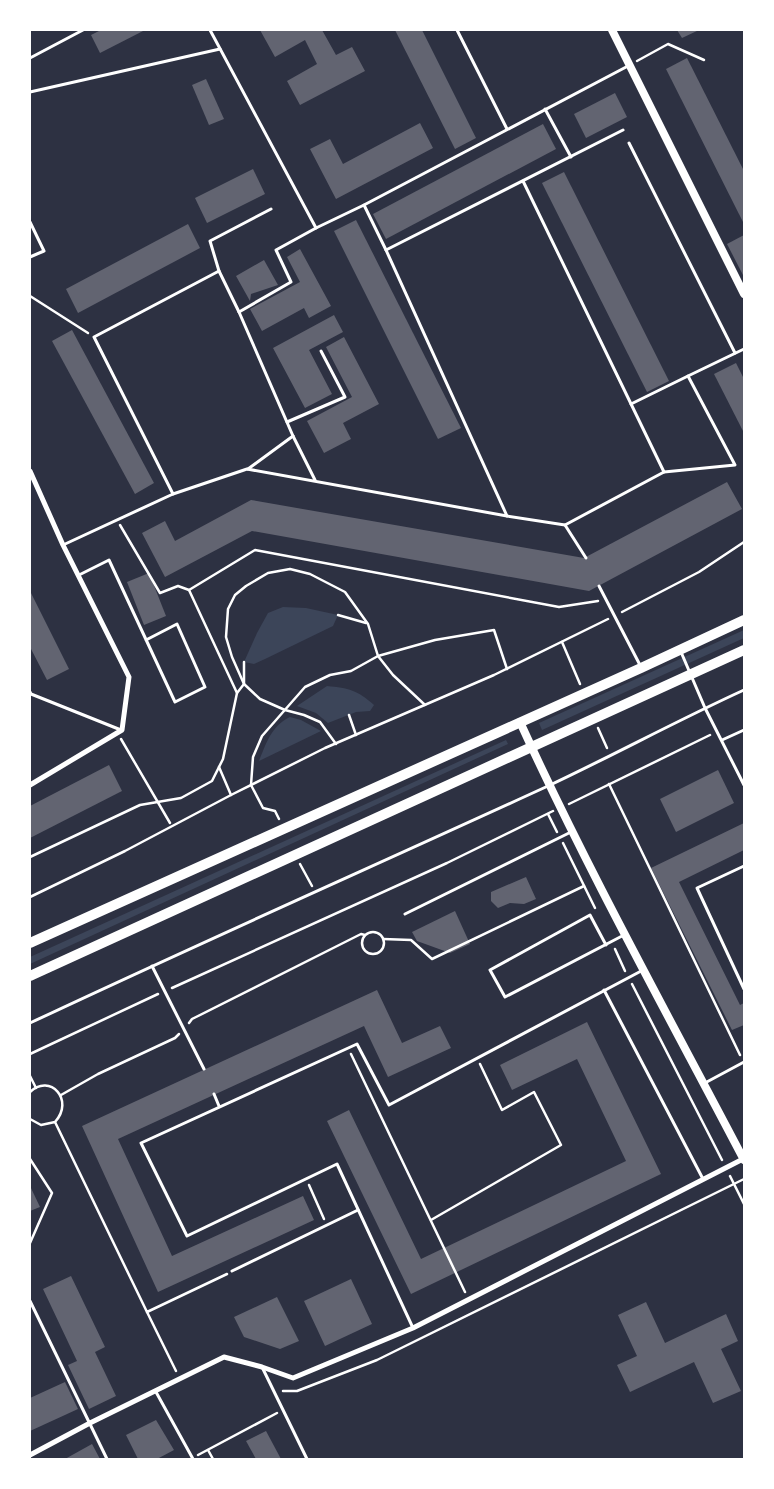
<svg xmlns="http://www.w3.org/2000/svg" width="774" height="1489" viewBox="0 0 774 1489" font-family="Barlow,sans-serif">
<rect width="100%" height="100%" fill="#2d3142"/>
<g fill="#3c4559">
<polygon points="283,607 306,608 338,615 333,626 265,659 254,664 244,662 257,633 268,613"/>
<polygon points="744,630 744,638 542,730 539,723"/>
<path d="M327,686C349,688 357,690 374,705L370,711L356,712L328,723L316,713L297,706Z"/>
<path d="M290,717L301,720L321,731L259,761C266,744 271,726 290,717Z"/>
<polygon points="506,740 508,744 30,964 30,957"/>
</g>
<g fill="#626471">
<polygon points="101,30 145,30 100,53 91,35"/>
<polygon points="260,30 322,30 336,55 352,47 365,71 300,105 287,81 317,64 305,40 275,57"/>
<polygon points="395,30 422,30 476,138 455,149"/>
<polygon points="677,30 699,30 682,38"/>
<polygon points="687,58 744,171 744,224 666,69"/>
<polygon points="206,79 224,119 209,125 192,85"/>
<polygon points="615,93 627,117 586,138 574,114"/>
<polygon points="420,123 433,148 336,199 310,149 330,139 343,164"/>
<polygon points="543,124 556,149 386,239 373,214"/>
<polygon points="253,169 265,194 207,223 195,198"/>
<polygon points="564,172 669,381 647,392 542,183"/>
<polygon points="356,220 461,428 438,439 334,231"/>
<polygon points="188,224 200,248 78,313 66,289"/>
<polygon points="744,235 744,277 727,244"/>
<polygon points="300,249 331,306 309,318 304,308 262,331 250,309 300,282 287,257"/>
<polygon points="264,260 278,285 251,294 250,301 236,276"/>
<polygon points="334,315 343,332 309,350 332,394 305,408 273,348"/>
<polygon points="72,330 154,483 135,494 52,341"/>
<polygon points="344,337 379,404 343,423 351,439 324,453 307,421 352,397 326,347"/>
<polygon points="736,363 744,379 744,433 714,374"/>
<polygon points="727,482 742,509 589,591 252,531 165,577 142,533 165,521 175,541 251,500 584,558"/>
<polygon points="149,573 166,616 144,625 127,582"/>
<polygon points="30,591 69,669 47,680 30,647"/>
<polygon points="109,765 122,791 30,838 30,806"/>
<polygon points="718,770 734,803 676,832 660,799"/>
<polygon points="744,823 744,850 679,882 740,1005 744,1003 744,1025 732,1030 651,868"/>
<polygon points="526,877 536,899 524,904 510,903 498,908 491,901 491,892"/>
<polygon points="455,911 470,944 450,953 417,941 412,932"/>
<polygon points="377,990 402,1043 440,1026 451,1048 388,1077 364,1026 118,1139 172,1256 303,1196 314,1220 158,1292 82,1126"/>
<polygon points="587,1022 661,1174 411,1294 327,1121 349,1110 421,1259 626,1161 577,1059 512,1090 500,1065"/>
<polygon points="30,1186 40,1207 30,1211"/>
<polygon points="71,1276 105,1347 95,1352 116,1396 89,1409 68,1365 77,1361 43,1289"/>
<polygon points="351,1279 372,1324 325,1346 304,1301"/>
<polygon points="277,1297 299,1341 280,1349 244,1337 234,1317"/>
<polygon points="646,1302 665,1343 726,1314 738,1341 721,1349 741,1391 713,1403 694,1362 630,1392 617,1365 637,1356 618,1315"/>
<polygon points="65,1382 78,1409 30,1431 30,1398"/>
<polygon points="156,1420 174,1450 157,1459 138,1459 126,1435"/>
<polygon points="266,1431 281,1459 256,1459 246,1441"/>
<polygon points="92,1444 100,1459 65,1459"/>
</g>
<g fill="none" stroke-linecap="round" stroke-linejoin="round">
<g stroke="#fff" stroke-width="2.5">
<polyline points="637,61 668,44 704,60"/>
<polyline points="30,296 88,333"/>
<polyline points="120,525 160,593 178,586 189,590 237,693"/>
<polyline points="189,590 255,550 559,607 598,601"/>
<polyline points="622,612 699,572 744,542"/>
<polyline points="338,615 366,623"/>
<polyline points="562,642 580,684"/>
<polyline points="349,715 356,735"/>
<polyline points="598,728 607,748"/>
<polyline points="121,739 170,823"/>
<polyline points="336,744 320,722 304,715 285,710 260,699 244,684 232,657 226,637 228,609 235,595 246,586 268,573 290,569 310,574 345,592 368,624 378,656 393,675 425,705"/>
<polyline points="219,767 231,795"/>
<polyline points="609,784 740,1055"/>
<polyline points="569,804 710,735"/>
<polyline points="548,814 557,832"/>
<polyline points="279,819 275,811 263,808 251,785 253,757 262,736 305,687 330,675 351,671 378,656 435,640 494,630 507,669"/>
<polyline points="563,843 595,908"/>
<polyline points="30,857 140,805 181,798 212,781 223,759 237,693 244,684 244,662"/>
<polyline points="300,864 312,886"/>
<polyline points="30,897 125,851 231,795 325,748 494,675 608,619"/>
<circle cx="373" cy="943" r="11"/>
<polyline points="383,939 411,940 432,959 584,886"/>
<polyline points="615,949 625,971"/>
<polyline points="632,984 722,1160"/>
<polyline points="172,988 447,863 553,811"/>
<polyline points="189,1023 192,1019 361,934 365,935"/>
<polyline points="30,1054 158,994"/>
<polyline points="351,1054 465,1292"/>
<polyline points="30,1076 36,1088"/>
<path d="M30,1092C50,1073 75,1100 55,1122L41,1125L30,1119"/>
<polyline points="61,1095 98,1074 175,1038 179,1034"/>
<polyline points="55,1122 147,1312 227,1274"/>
<polyline points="30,1159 52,1193 30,1243"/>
<polyline points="730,1176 744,1204"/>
<polyline points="309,1185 324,1219"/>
<polyline points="431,1220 561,1145 534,1092 502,1110 480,1064"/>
<polyline points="147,1312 176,1371"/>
<polyline points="283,1391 297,1391 377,1360 744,1179"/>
<polyline points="208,1450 213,1459"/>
<polyline points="198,1455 277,1413"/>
</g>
<g stroke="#fff" stroke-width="3">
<polyline points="210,30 316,228 364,205 628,66"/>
<polyline points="457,30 507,129"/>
<polyline points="30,58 83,30"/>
<polyline points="30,92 220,49"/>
<polyline points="545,109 571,157"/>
<polyline points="629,143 735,353"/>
<polyline points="523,181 664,472"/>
<polyline points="364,205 386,250 507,516"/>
<polyline points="30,222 44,251 30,257"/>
<polyline points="386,250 623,130"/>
<polyline points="219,271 210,241 271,209"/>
<polyline points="239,312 219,271 94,337 173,494 247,469 507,516 565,525"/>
<polyline points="631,404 688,376"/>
<polyline points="287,422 345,397 321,351"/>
<polyline points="248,469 293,436"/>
<polyline points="315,480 293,436 239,312 291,282 276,250 316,228"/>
<polyline points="63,545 173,494"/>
<polyline points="586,558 565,525 664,472 735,465 688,376 744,349"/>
<polyline points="79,575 109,560 175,702 205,687 177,624 146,640"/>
<polyline points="599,586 641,667"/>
<polyline points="681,652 705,708 744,785"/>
<polyline points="30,692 31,694 121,730"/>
<polyline points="722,740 744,730"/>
<polyline points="744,866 697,888 744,989"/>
<polyline points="405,914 571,832"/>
<polyline points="606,945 590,915 490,970 505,997 624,935"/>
<polyline points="152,966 204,1069"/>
<polyline points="604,990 703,1179"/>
<path d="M30,1023C202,942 376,865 548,786C614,755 678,720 744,690"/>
<polyline points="703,1084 744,1062"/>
<polyline points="214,1094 219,1106"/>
<polyline points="232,1271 358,1210"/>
<polyline points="30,1301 107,1459"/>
<polyline points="413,1328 337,1164 187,1236 141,1143 357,1044 389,1105 643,970"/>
<polyline points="262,1367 307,1459"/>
<polyline points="156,1392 193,1459"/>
</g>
<g stroke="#fff" stroke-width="5">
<polyline points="30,471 63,545 129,677 122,730 30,785"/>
<polyline points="30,1455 90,1423 224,1357 262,1367 293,1378 413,1328 743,1159"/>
</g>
<g stroke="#fff" stroke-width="8">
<polyline points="612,30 744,294"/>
<path d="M520,722C588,871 668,1015 744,1160"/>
</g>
<g stroke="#fff" stroke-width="10">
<polyline points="30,943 641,668 744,620"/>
<polyline points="30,976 744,650"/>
</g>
</g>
<rect width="774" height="1489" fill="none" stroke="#ffffff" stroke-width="62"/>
</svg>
